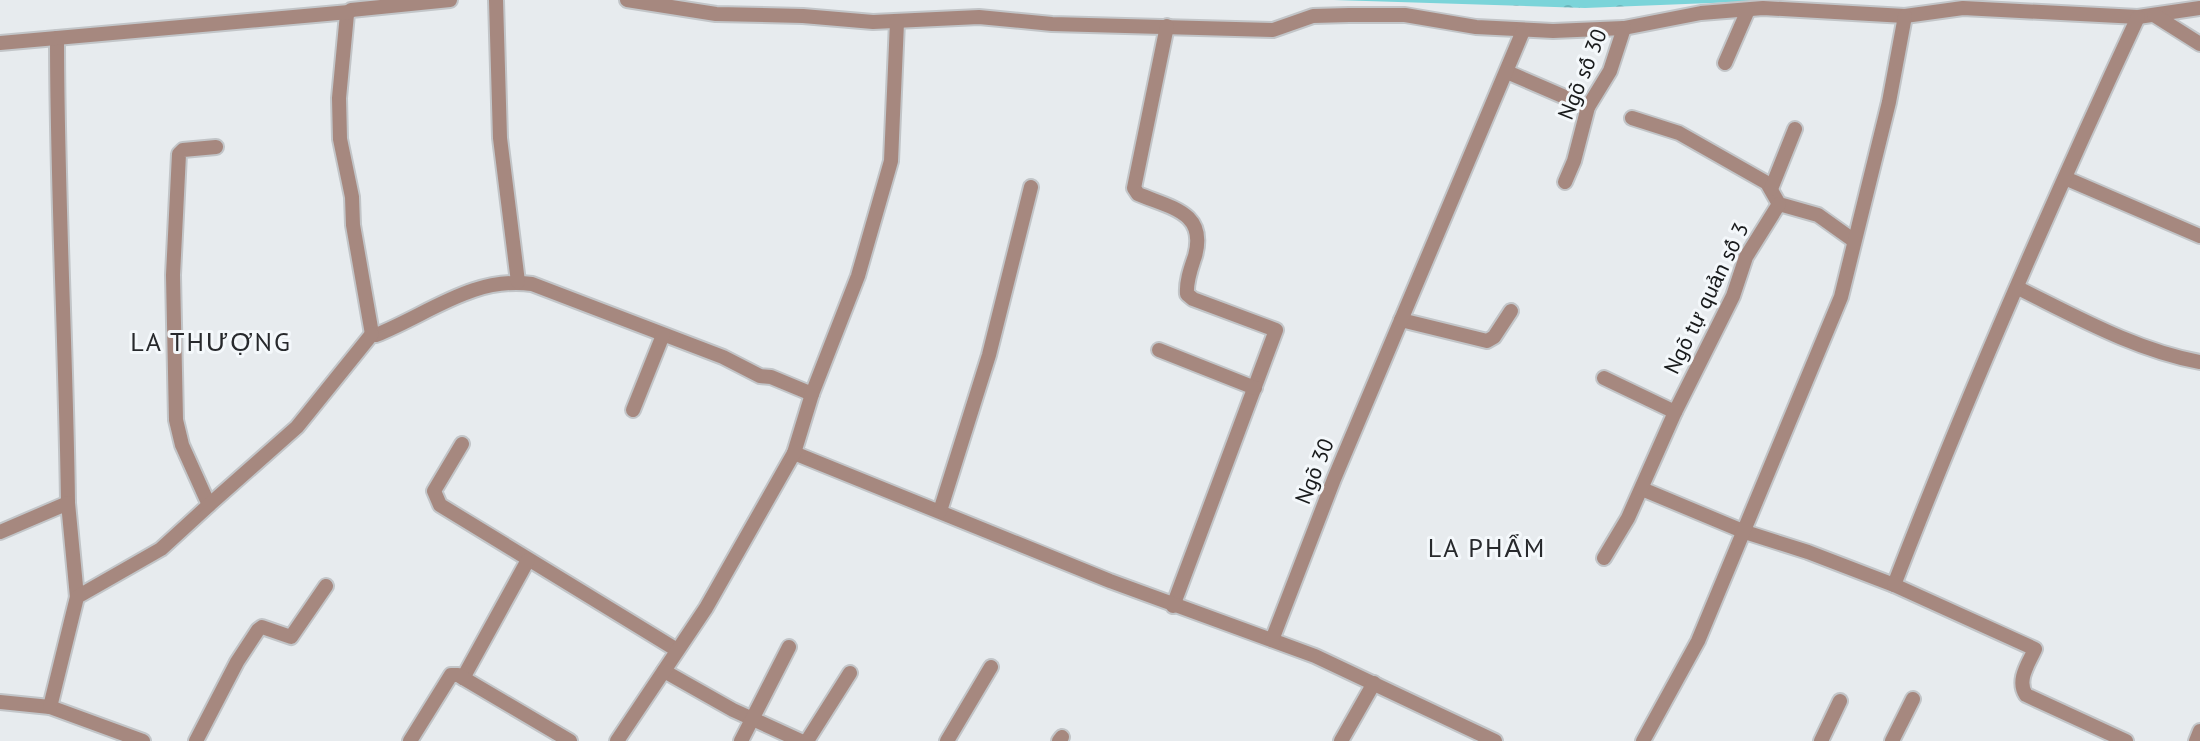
<svg xmlns="http://www.w3.org/2000/svg" width="2200" height="741" viewBox="0 0 2200 741" font-family="'PT Sans',sans-serif">
<defs>
<pattern id="water-ripples" width="26" height="14" patternUnits="userSpaceOnUse" patternTransform="scale(2)"><rect width="26" height="14" fill="#7bd4d9"/><path d="M2 4q2-2 4 0t4 0M15 11q2-2 4 0t4 0" fill="none" stroke="#6ab5ba"/></pattern>
</defs>
<rect width="100%" height="100%" fill="#e7ebee"/>
<polygon fill="url(#water-ripples)" points="1334,0 1785,0 1585,8"/>
<g fill="none" stroke-linecap="round" stroke-linejoin="round">
<g stroke="#c2c5c8" stroke-width="18">
<g id="street">
<path d="M450,0L351,10L347,14L339,98L340,139L352,197L353,225L372,334L376,335C429,314 473,276 532,284L723,357L760,376L771,377L812,394"/>
<polyline points="496,0 500,138 518,282"/>
<polyline points="627,0 716,14 803,16 873,22 979,17 1052,24 1273,30 1313,16 1349,15 1405,15 1476,27 1553,31 1624,28 1701,13 1763,8 1905,16 1963,8 2138,17 2200,8"/>
<polyline points="2154,15 2200,44"/>
<path d="M1167,26L1134,188L1138,194C1171,208 1207,212 1195,256C1191,268 1186,281 1187,294L1193,299L1276,330L1173,606"/>
<path d="M57,38C57,193 66,348 68,503"/>
<polyline points="0,43 349,12"/>
<polyline points="1725,63 1748,10"/>
<polyline points="1507,72 1588,107"/>
<polyline points="1632,118 1679,133 1767,183 1779,204 1818,215 1853,240"/>
<polyline points="2065,178 2200,236"/>
<polyline points="1565,182 1574,161 1588,107 1610,71 1624,28"/>
<polyline points="1771,189 1795,129"/>
<path d="M2018,288C2077,317 2135,350 2200,362"/>
<polyline points="1401,320 1487,341 1494,337 1511,311"/>
<polyline points="1159,350 1255,388"/>
<polyline points="1604,378 1675,412"/>
<polyline points="633,410 663,335"/>
<polyline points="462,444 434,491 440,505 677,650"/>
<polyline points="794,453 1110,581 1315,656 1495,741"/>
<path d="M1642,489L1745,532L1808,552L1894,585L2035,649C2029,663 2016,680 2026,695L2126,741"/>
<polyline points="209,505 182,445 176,420 173,275 179,154 183,150 216,147"/>
<polyline points="940,511 989,355 1031,187"/>
<polyline points="0,532 68,503 77,597"/>
<polyline points="1604,558 1628,518 1675,412 1733,296 1746,257 1779,204"/>
<path d="M1894,585C1968,393 2051,204 2138,17"/>
<polyline points="1272,640 1334,479 1523,31"/>
<polyline points="664,671 733,710 801,741"/>
<polyline points="463,678 528,560"/>
<polyline points="0,702 50,707 143,741"/>
<polyline points="50,707 77,597 161,549 209,505 297,427 372,334"/>
<polyline points="196,741 237,662 258,630 262,627 291,637 326,586"/>
<polyline points="410,741 451,675 458,675 570,741"/>
<polyline points="617,741 706,608 794,453 812,394 858,276 891,161 897,22"/>
<polyline points="741,741 789,647"/>
<polyline points="807,741 850,673"/>
<polyline points="947,741 991,667"/>
<polyline points="1059,741 1062,737"/>
<polyline points="1341,741 1374,683"/>
<polyline points="1643,741 1698,641 1841,297 1889,102 1905,16"/>
<polyline points="1821,741 1840,701"/>
<polyline points="1892,741 1913,699"/>
<polyline points="2196,741 2200,731"/>
</g>
</g>
<use href="#street" stroke="#a6887f" stroke-width="14"/>
</g>
<g text-anchor="middle" stroke-width="6" stroke-linejoin="round" paint-order="stroke">
<g font-size="22" fill="#181a1b" stroke="#f4f8fb">
<text transform="translate(1582 74) rotate(-68)" y="8">Ngõ số 30</text>
<text transform="translate(1706 298) rotate(-64)" y="8">Ngõ tự quản số 3</text>
<text transform="translate(1314 471) rotate(-68)" y="8">Ngõ 30</text>
</g>
<g font-size="26" letter-spacing="2" fill="#27292c" stroke="#f4f8fb">
<text x="211" y="351">LA THƯỢNG</text>
<text x="1487" y="557">LA PHẨM</text>
</g>
</g>
</svg>
